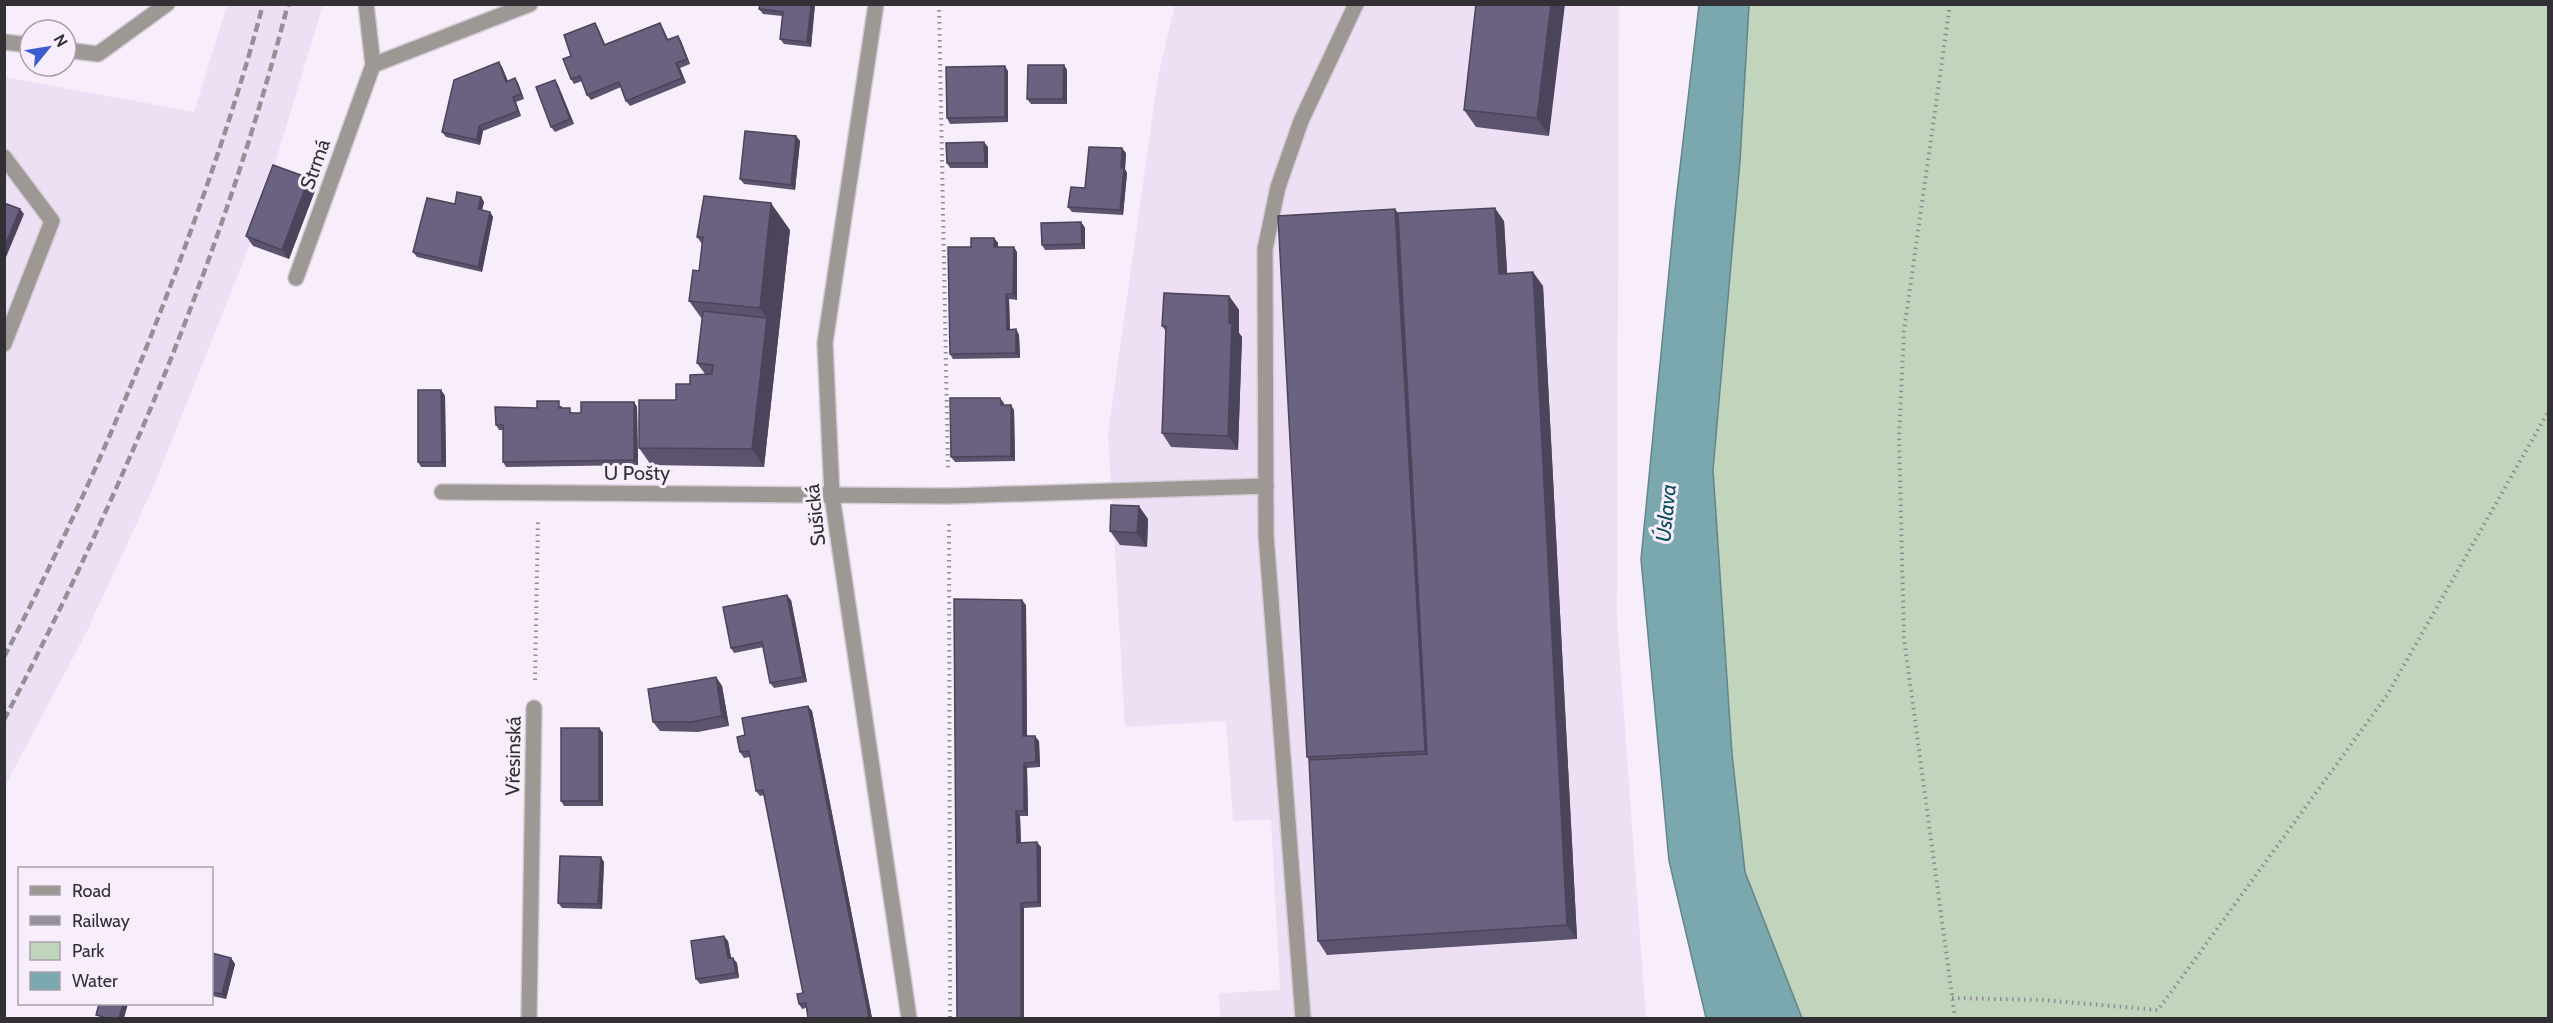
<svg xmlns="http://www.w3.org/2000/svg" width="2553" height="1023" viewBox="0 0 2553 1023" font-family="Cabin,sans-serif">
<rect width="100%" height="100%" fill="#f7edfb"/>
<g fill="#eee0f4">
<polygon points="227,5 323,5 252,239 153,488 86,633 5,786 5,77 194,112"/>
<polygon points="1175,5 1619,5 1617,619 1646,1018 1220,1018 1219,993 1280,990 1271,820 1233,821 1226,721 1125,727 1108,433 1158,76"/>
</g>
<polygon fill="#c1d4bc" points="1749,5 2548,5 2548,1018 1802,1018 1745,872 1732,754 1713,470 1740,161"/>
<polygon fill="#7aa8ae" stroke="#65848a" stroke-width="1.5" points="1699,5 1749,5 1740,161 1713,470 1732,754 1745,872 1802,1018 1706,1018 1669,861 1641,559 1675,210"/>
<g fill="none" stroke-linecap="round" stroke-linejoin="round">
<g stroke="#d4cbd7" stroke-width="18">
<g id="minor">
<polyline points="876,4 825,343 832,496 909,1018"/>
<polyline points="4,42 30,45"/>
<polyline points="66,50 98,54 167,4"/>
<polyline points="373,65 530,4"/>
<polyline points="4,157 52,221 4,344"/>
<polyline points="296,278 373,65 366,4"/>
<polyline points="442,492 949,496 1266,486"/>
<polyline points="529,1018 534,708"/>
<polyline points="1303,1018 1266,535 1265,249 1278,187 1301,121 1356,4"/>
</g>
</g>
<g stroke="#908a93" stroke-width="4" stroke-dasharray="1.5 4.5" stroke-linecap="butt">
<polyline points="939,4 948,469"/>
<polyline points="1950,4 1904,331 1899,438 1904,638 1955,1018"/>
<polyline points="949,524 950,1018"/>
<polyline points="535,680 538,520"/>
<polyline points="1952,998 2043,1000 2158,1010 2387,695 2548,412"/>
</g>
<use href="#minor" stroke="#9d9893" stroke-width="15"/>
<g stroke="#958f98" stroke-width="4.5" stroke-dasharray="9 4.5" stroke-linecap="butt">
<path d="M4,657C72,527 131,393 182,255C212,173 241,89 263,4"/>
<path d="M4,720C122,493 224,253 288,4"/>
</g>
</g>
<g fill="#5c536f">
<polygon points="760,4 815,4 811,47 784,44 780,39 782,16 763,14 759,9"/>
<polygon points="1476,4 1549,136 1476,127 1464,110"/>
<polygon points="595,23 598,28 605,45 663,28 668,39 678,36 681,41 690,64 680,68 686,83 630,106 626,101 621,87 591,100 587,95 582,81 574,84 571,79 571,56"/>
<polygon points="1064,65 1067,70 1067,104 1031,104 1027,99"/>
<polygon points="502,67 508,81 515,78 518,83 524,99 516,102 521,116 483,131 480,145 446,137 442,132"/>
<polygon points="1008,71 1008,122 950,124 947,118"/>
<polygon points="555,80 558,85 574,124 555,132 551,127"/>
<polygon points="796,136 800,141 795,190 744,184 740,179"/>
<polygon points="988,147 988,168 950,168 947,163"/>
<polygon points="1126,153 1125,169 1127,173 1123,215 1072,212 1068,207 1085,188"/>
<polygon points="316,188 289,259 253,246 246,236"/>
<polygon points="481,197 484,202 482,210 490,212 493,217 482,272 417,257 413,252 455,204"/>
<polygon points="1398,213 1504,221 1507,273 1543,286 1577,939 1327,955 1318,941 1309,760 1307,757"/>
<polygon points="1081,222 1085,228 1085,249 1045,250 1042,245"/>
<polygon points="790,230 764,467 651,465 639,448 676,400 690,384 705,374 697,363 702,319 689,301 699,271 702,244 697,237"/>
<polygon points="994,238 998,243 998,247 1017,252 1017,300 1009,299 1010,330 1016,329 1019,335 1020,358 953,359 950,354 971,247"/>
<polygon points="1229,296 1239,310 1239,333 1242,337 1238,450 1171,447 1162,433 1166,331 1162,326"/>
<polygon points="441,390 445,396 446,467 421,467 418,462"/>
<polygon points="1000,398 1004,403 1004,405 1014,410 1015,461 955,462 951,457"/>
<polygon points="634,402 637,407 638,465 506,467 503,462 503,430 499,430 496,425 537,408 562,406 562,408 574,413 581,413"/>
<polygon points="1148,519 1147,547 1120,545 1110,531"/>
<polygon points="791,600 807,682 774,688 770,683 764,647 734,653 731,648"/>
<polygon points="1026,605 1027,736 1039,741 1040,767 1027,768 1028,816 1020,816 1021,843 1041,847 1041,907 1024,908 957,1018"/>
<polygon points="716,677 722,686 729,726 698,732 660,731 653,722"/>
<polygon points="808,706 812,711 872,1018 808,1018 806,1008 802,1009 799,1004 803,993 764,795 760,796 756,791 750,757 744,758 740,752 745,735"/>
<polygon points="599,728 603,733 603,806 564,806 561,801"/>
<polygon points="604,862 602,909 562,908 558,903"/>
<polygon points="728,941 731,958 737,963 739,978 700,984 696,979"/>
<polygon points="212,953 231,958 235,964 226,999 212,996"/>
</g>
<g fill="#4b445a">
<polygon points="811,4 815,4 811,47 807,42"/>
<polygon points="1551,4 1565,4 1549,136 1537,118"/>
<polygon points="595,23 598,28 608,51 604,45"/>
<polygon points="678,36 681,41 690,64 687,59"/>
<polygon points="499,62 502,67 510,87 506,82"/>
<polygon points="676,63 680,68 686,83 682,78"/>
<polygon points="1064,65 1067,70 1067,104 1063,99"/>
<polygon points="1005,66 1008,71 1008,122 1005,117"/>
<polygon points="515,78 518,83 524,99 521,94"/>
<polygon points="555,80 558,85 574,124 570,119"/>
<polygon points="513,97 516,102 521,116 518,111"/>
<polygon points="479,126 483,131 480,145 477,140"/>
<polygon points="796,136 800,141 795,190 791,185"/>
<polygon points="984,142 988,147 988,168 985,163"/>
<polygon points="1122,148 1126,153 1125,169 1127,173 1123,215 1120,210"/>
<polygon points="309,178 316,188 289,259 282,250"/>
<polygon points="481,197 484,202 481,214 478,209"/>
<polygon points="771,203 790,230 764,467 752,449 767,318 760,308"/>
<polygon points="1495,208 1504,221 1508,287 1499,274"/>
<polygon points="20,209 24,214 4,262 4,248"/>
<polygon points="1395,209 1408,227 1437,768 1425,751"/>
<polygon points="490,212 493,217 482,272 478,267"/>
<polygon points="1081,222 1085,228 1085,249 1082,244"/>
<polygon points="994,238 998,243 998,252 994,247"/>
<polygon points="1014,247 1017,252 1017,300 1013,294"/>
<polygon points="1533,272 1543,286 1577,939 1567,925"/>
<polygon points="1006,294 1009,299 1010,335 1007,330"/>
<polygon points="1229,296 1239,310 1239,333 1242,337 1238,450 1228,436"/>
<polygon points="1016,329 1019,335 1020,358 1016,353"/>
<polygon points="441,390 445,396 446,467 442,462"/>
<polygon points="634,402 637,407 638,465 634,460"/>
<polygon points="1011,405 1014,410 1015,461 1011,456"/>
<polygon points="1139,506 1148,519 1147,547 1137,533"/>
<polygon points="787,595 791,600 807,682 803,677"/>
<polygon points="1022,600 1026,605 1027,741 1023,736"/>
<polygon points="716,677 722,686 729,726 722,716"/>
<polygon points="808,706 812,711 872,1018 870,1018 869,1017"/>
<polygon points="599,728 603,733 603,806 599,801"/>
<polygon points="1035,736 1039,741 1040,767 1036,762"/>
<polygon points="1024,763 1027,768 1028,816 1024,811"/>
<polygon points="1016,811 1020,816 1021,848 1017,843"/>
<polygon points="1037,842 1041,847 1041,907 1038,902"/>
<polygon points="601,857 604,862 602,909 598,904"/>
<polygon points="1021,903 1024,908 1024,1018 1021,1018"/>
<polygon points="724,936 728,941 732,963 728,958"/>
<polygon points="231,958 235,964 226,999 222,994"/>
<polygon points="733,958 737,963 739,978 736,973"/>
<polygon points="123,1004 128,1004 124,1018 119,1018"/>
</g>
<g fill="#6b6181" stroke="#4b445a" stroke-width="1.5">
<polygon points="760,4 811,4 807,42 780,39 783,12 759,9"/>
<polygon points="1476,4 1551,4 1537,118 1464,110"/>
<polygon points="595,23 604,45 660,23 667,40 678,36 687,59 676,63 682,78 626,101 619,82 587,95 580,76 571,79 563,59 571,56 564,35"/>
<polygon points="499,62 506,82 515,78 521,94 513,97 518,111 479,126 477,140 442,132 454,80"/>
<polygon points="1028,65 1064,65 1063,99 1027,99"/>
<polygon points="1005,66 1005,117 947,118 946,67"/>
<polygon points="555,80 570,119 551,127 536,87"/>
<polygon points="745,131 796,136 791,185 740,179"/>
<polygon points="984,142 985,163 947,163 946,143"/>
<polygon points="1089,147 1122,148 1121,168 1124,168 1120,210 1068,207 1071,187 1085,188"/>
<polygon points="273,165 309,178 282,250 246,236"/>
<polygon points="457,192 481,197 478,209 490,212 478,267 413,252 427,198 455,204"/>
<polygon points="704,196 771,203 760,308 689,301 693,270 699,271 703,237 697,237"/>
<polygon points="4,203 20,209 4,248"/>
<polygon points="1495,208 1499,274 1533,272 1567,925 1318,941 1309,760 1427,754 1398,213"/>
<polygon points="1395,209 1425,751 1307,757 1278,216"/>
<polygon points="1081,222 1082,244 1042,245 1041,223"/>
<polygon points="971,238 994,238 994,247 1014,247 1013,294 1006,294 1007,330 1016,329 1016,353 950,354 948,247 971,247"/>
<polygon points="1164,293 1229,296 1229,323 1232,323 1228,436 1162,433 1166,326 1162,326"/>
<polygon points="703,311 767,318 752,449 639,448 639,400 676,400 676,384 690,384 690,375 712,374 713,365 697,363"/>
<polygon points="418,390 441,390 442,462 418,462"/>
<polygon points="950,398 1000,398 1001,405 1011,405 1011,456 951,457"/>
<polygon points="537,401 559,401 559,408 570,408 570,413 581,413 581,402 634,402 634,460 503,462 503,425 496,425 495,407 537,408"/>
<polygon points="1111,505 1139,506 1137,533 1110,531"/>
<polygon points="787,595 803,677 770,683 762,642 731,648 723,607"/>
<polygon points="954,599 1022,600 1023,736 1035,736 1036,762 1024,763 1024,811 1016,811 1017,843 1037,842 1038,902 1021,903 1021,1018 957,1018"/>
<polygon points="716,677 722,716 691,722 653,722 648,689"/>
<polygon points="808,706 869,1017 863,1018 808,1018 806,1003 799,1004 797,994 803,993 763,790 756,791 749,751 740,752 737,737 745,735 742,718"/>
<rect x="561" y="728" width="38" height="73"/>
<polygon points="560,856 601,857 598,904 558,903"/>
<polygon points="724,936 728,958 733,958 736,973 696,979 691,941"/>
<polygon points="212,953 231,958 222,994 212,992"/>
<polygon points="99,1004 123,1004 119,1018 107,1018 96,1015"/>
</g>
<g text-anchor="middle" stroke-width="6" stroke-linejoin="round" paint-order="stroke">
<g font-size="20" fill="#333035" stroke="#f7edfb">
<text transform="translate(315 164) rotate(-70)" y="7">Strmá</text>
<text x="637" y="480">U Pošty</text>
<text transform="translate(815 515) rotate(-96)" y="7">Sušická</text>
<text transform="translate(513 756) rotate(-89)" y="7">Vřesinská</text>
</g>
<g font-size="21" font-style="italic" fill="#074f56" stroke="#f7edfb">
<text transform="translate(1666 513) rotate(-84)" y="7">Úslava</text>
</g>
</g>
<rect width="2553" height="1023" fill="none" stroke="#333035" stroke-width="12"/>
<rect x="18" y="867" width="195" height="138" fill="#f7edfb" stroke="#a9a1ac" stroke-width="1.5"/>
<rect x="30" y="886" width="30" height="9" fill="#9d9893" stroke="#a9a1ac" stroke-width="1.5"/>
<text x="72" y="897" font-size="18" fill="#333035">Road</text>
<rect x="30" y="916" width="30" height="9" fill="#958f98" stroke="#a9a1ac" stroke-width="1.5"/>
<text x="72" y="927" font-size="18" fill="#333035">Railway</text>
<rect x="30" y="942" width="30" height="18" fill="#c1d4bc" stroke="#a9a1ac" stroke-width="1.5"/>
<text x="72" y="957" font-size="18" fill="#333035">Park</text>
<rect x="30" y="972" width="30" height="18" fill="#7aa8ae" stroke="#a9a1ac" stroke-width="1.5"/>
<text x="72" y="987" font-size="18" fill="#333035">Water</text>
<g transform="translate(48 48) rotate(60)"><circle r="28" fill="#f7edfb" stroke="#a9a1ac" stroke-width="1.5"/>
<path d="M0-4.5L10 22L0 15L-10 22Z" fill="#3d5cce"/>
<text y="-9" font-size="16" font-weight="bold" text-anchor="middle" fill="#333035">N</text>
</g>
</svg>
